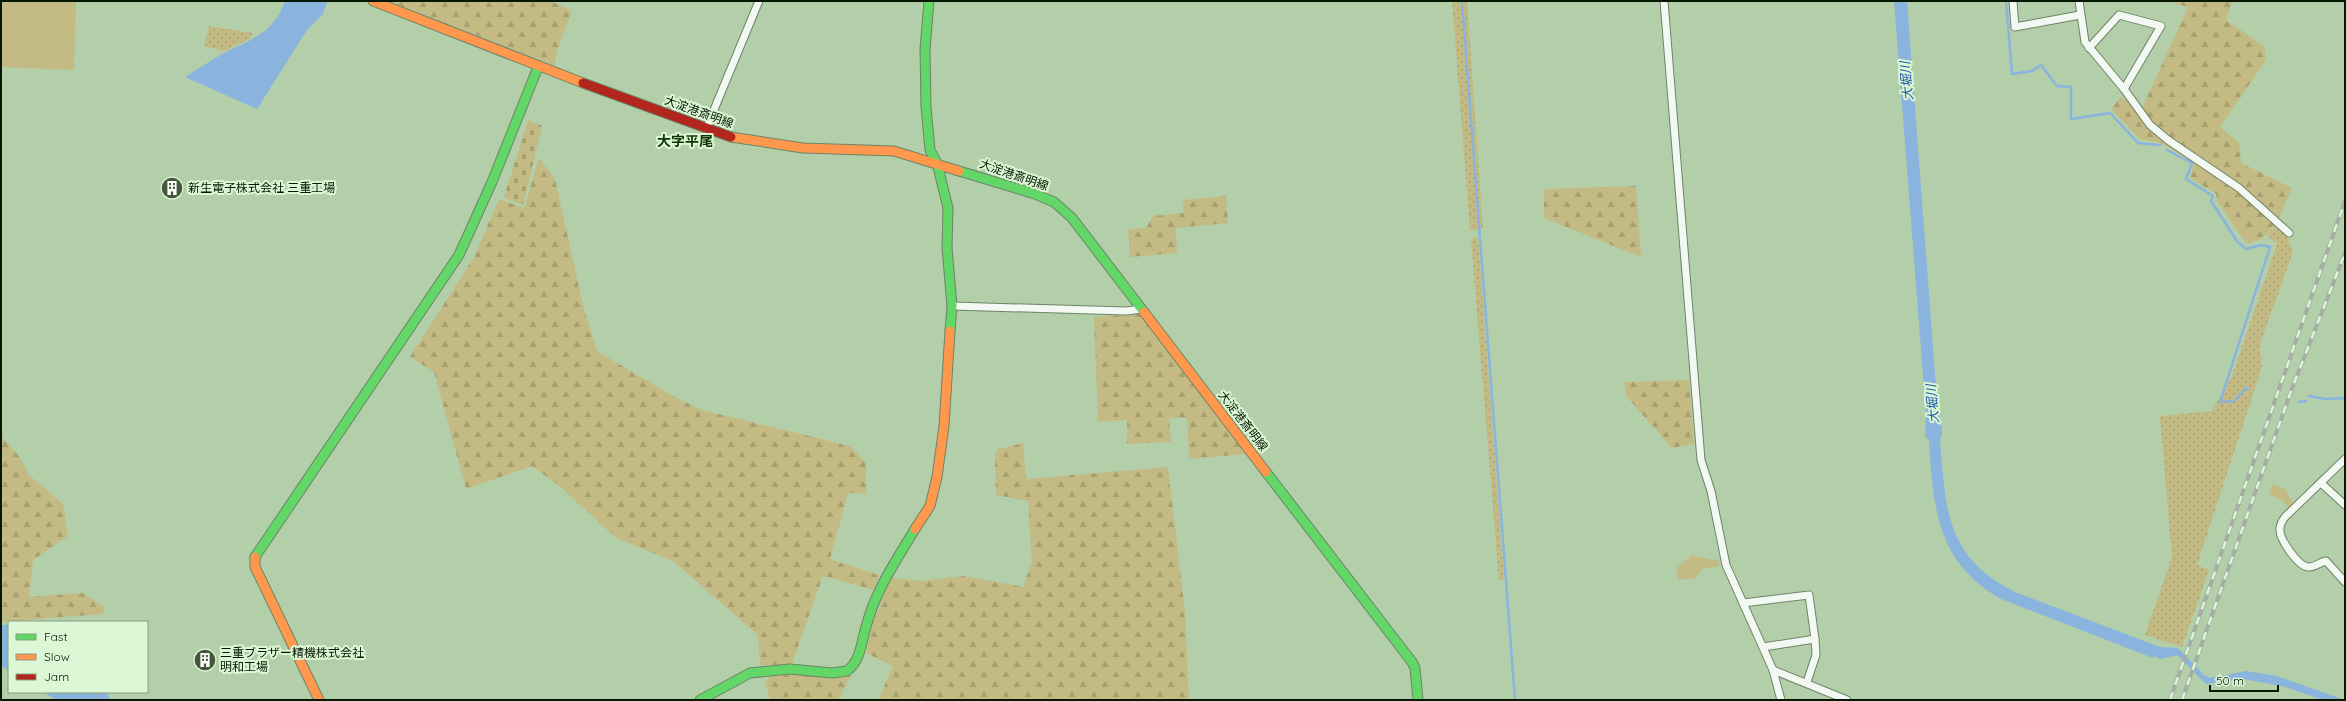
<svg xmlns="http://www.w3.org/2000/svg" width="2346" height="701" viewBox="0 0 2346 701" font-family="Quicksand,'Noto Sans JP',sans-serif">
<defs>
<pattern id="grass-dots" width="8" height="8" patternUnits="userSpaceOnUse"><rect width="8" height="8" fill="#c4ba83"/><path d="M2 2h.1M6 6h.1" fill="none" stroke="#a79f6f" stroke-width="1.8" stroke-linecap="round"/></pattern>
<pattern id="forest-firs" width="22" height="20" patternUnits="userSpaceOnUse"><rect width="22" height="20" fill="#c4ba83"/><path d="M5 1l3.5 6h-7zM16 11l3.5 6h-7z" fill="#a79f6f"/></pattern>
<pattern id="cemetery-stones" width="16" height="16" patternUnits="userSpaceOnUse"><rect width="16" height="16" fill="#c4ba83"/><path d="M2 7V4a2 2 0 0 1 4 0v3zM10 15v-3a2 2 0 0 1 4 0v3z" fill="#a79f6f"/></pattern>
</defs>
<rect width="100%" height="100%" fill="#b2cfaa"/>
<g fill="url(#grass-dots)">
<polygon points="1452,1 1467,1 1483,229 1470,230"/>
<polygon points="209,26 253,33 251,38 224,51 204,46"/>
<polygon points="2276,224 2287,237 2293,252 2260,344 2262,367 2197,565 2209,570 2182,647 2145,635 2172,557 2160,416 2212,411 2232,376 2277,244 2266,235"/>
<polygon points="1478,238 1504,580 1499,580 1471,239"/>
</g>
<g fill="url(#forest-firs)">
<polygon points="389,1 551,1 572,11 557,51 554,65"/>
<polygon points="2167,1 2232,1 2226,20 2264,46 2266,60 2220,127 2239,143 2241,163 2292,188 2278,220 2261,240 2246,243 2217,201 2216,194 2190,178 2194,163 2161,143 2140,139 2111,109 2122,96 2139,115 2188,7"/>
<polygon points="539,158 555,179 583,305 597,351 671,395 702,410 850,446 866,463 866,494 848,493 830,559 879,575 874,590 823,576 792,664 794,673 832,679 851,675 839,700 770,700 765,681 775,674 772,665 760,665 758,635 673,561 616,538 563,489 532,466 466,489 434,372 410,357 474,257 499,199 524,208"/>
<polygon points="1636,186 1641,257 1544,218 1544,189"/>
<polygon points="1226,196 1228,223 1176,228 1177,253 1130,257 1128,229 1146,228 1153,216 1184,213 1183,200"/>
<polygon points="1139,314 1247,454 1189,459 1187,418 1169,418 1171,442 1127,444 1127,420 1098,422 1094,317"/>
<polygon points="1689,380 1694,444 1672,448 1626,396 1624,382"/>
<polygon points="1,436 19,456 29,475 63,504 68,536 33,560 29,597 83,593 105,608 102,614 1,622"/>
<polygon points="1023,443 1026,479 1168,467 1185,612 1189,700 878,700 893,666 866,653 872,625 891,578 921,581 964,576 1023,587 1032,562 1028,501 996,495 995,453 998,449"/>
</g>
<polygon fill="url(#cemetery-stones)" points="528,120 542,126 523,205 504,197"/>
<g fill="#c4ba83">
<polygon points="1,1 76,1 74,70 1,67"/>
<polygon points="2273,484 2285,489 2293,503 2289,508 2281,499 2269,495"/>
<polygon points="1692,555 1713,560 1717,559 1720,566 1702,569 1696,578 1678,580 1676,568"/>
</g>
<g fill="#8ab4de">
<path d="M285,1L327,2L323,14L307,30L257,109L185,77C198,69 211,60 224,53C252,39 274,33 285,1Z"/>
<path d="M1894,1H1907L1938,414L1941,422L1942,435L1940,440C1946,509 1945,557 2015,592L2160,647L2178,648L2204,675L2210,678L2246,671L2277,676L2345,700H2323L2282,686L2243,679L2206,684L2177,655L2160,659L2154,656L2153,658L2001,599C1937,563 1933,508 1929,441L1925,436L1926,414Z"/>
<polygon points="1,625 9,625 9,671 1,666"/>
<polygon points="43,692 107,692 110,700 56,700"/>
</g>
<g fill="none" stroke-linecap="round" stroke-linejoin="round">
<g stroke="#8ab4de" stroke-width="2.5">
<polyline points="1462,1 1515,700"/>
<polyline points="2006,1 2012,74 2032,71 2041,65 2057,86 2071,87 2071,119 2110,113 2138,143 2160,145"/>
<polyline points="2167,150 2192,163 2186,179 2213,196 2211,201 2237,241 2246,249 2261,245 2270,247 2220,402 2234,401 2246,388 2248,389"/>
<polyline points="2309,396 2325,399 2345,398"/>
<polyline points="2299,402 2306,401"/>
</g>
<g stroke="#6d8467" stroke-width="9">
<g id="street">
<polyline points="1664,1 1701,460 1711,491 1726,565 1773,670 1781,700"/>
<polyline points="2013,1 2015,27 2080,15"/>
<polyline points="2079,1 2085,42 2124,89 2150,125 2168,140 2239,188 2289,233"/>
<polyline points="2089,48 2119,15 2161,26 2124,89"/>
<polyline points="706,129 759,1"/>
<polyline points="952,306 1127,311 1141,309"/>
<path d="M2345,459L2285,517C2282,521 2280,524 2280,529C2279,539 2298,566 2308,567C2314,568 2320,562 2326,561L2345,582"/>
<polyline points="2321,483 2345,505"/>
<polyline points="1743,603 1809,595 1815,639 1763,647"/>
<polyline points="1773,670 1847,700"/>
<polyline points="1807,682 1816,655 1815,639"/>
</g>
</g>
<g stroke="#6d8467" stroke-width="11">
<g id="fast">
<polyline points="929,1 925,49 926,107 930,150 937,163 948,208 947,248 952,306 950,331"/>
<polyline points="959,171 1035,194 1054,202 1072,218 1144,312"/>
<polyline points="1266,472 1412,662 1415,668 1418,700"/>
<polyline points="255,557 459,255 492,182 538,67"/>
<path d="M700,700L750,673L790,669L832,673L847,671C861,660 861,643 866,627C875,591 896,561 915,529"/>
</g>
</g>
<g stroke="#6d8467" stroke-width="11">
<g id="slow">
<polyline points="373,1 583,83"/>
<polyline points="731,137 803,148 894,151 959,171"/>
<polyline points="1144,312 1266,472"/>
<polyline points="915,529 930,506 937,477 944,426 950,331"/>
<polyline points="255,557 255,567 319,700"/>
</g>
</g>
<g stroke="#6d8467" stroke-width="11">
<polyline id="jam" points="583,83 731,137"/>
</g>
<use href="#street" stroke="#f3f8f2" stroke-width="7"/>
<use href="#fast" stroke="#63d668" stroke-width="9"/>
<use href="#slow" stroke="#ff974d" stroke-width="9"/>
<use href="#jam" stroke="#b3261e" stroke-width="9"/>
<g stroke="#a6ada5" stroke-width="4">
<g id="rail">
<polyline points="2170,700 2345,201"/>
<polyline points="2182,700 2291,391 2345,253"/>
</g>
</g>
<use href="#rail" stroke="#dcf7d5" stroke-width="2.5" stroke-dasharray="8" stroke-linecap="butt"/>
</g>
<defs>
<g id="building-disc" transform="scale(1.15)"><circle r="9.5" fill="#42573c" stroke="#dcf7d5"/><path d="M-4-6H4V6H1V3H-1V6H-4ZM-2.5-4.3h1.7v1.8h-1.7ZM.8-4.3h1.7v1.8H.8ZM-2.5-1h1.7V.8h-1.7ZM.8-1h1.7V.8H.8Z" fill="#fff"/></g>
</defs>
<g fill-rule="evenodd">
<use href="#building-disc" x="172" y="188"/>
<use href="#building-disc" x="205" y="660"/>
</g>
<g text-anchor="middle" stroke-width="4" stroke-linejoin="round" paint-order="stroke">
<g font-size="12" fill="#051701" stroke="#dcf7d5">
<text transform="translate(699 112) rotate(20)" y="4">大淀港斎明線</text>
<text transform="translate(1014 175) rotate(19)" y="4">大淀港斎明線</text>
<text transform="translate(1243 421) rotate(52)" y="4">大淀港斎明線</text>
</g>
<g font-size="12" fill="#051701" stroke="#dcf7d5" text-anchor="start">
<text x="188" y="192">新生電子株式会社 三重工場</text>
<text x="220" y="657">三重ブラザー精機株式会社<tspan x="220" dy="14">明和工場</tspan></text>
</g>
<g font-size="13" font-style="italic" fill="#1a54aa" stroke="#dcf7d5">
<text transform="translate(1906 81) rotate(-95)" y="5">大堀川</text>
<text transform="translate(1932 404) rotate(-95)" y="5">大堀川</text>
</g>
<g font-size="14" font-weight="bold" fill="#0f3303" stroke="#dcf7d5">
<text x="685" y="146">大字平尾</text>
</g>
</g>
<rect width="2346" height="701" fill="none" stroke="#051701" stroke-width="4"/>
<rect x="8" y="621" width="140" height="72" fill="#dcf7d5" stroke="#869d80"/>
<rect x="16" y="634" width="20" height="6" fill="#63d668" stroke="#869d80"/>
<text x="44" y="641" font-size="12" fill="#051701">Fast</text>
<rect x="16" y="654" width="20" height="6" fill="#ff974d" stroke="#869d80"/>
<text x="44" y="661" font-size="12" fill="#051701">Slow</text>
<rect x="16" y="674" width="20" height="6" fill="#b3261e" stroke="#869d80"/>
<text x="44" y="681" font-size="12" fill="#051701">Jam</text>
<path d="M2210 685v6h68v-6" fill="none" stroke="#051701" stroke-width="2"/>
<text x="2216" y="685" font-size="12" fill="#051701" stroke="#dcf7d5" stroke-width="3" paint-order="stroke">50 m</text>
</svg>
